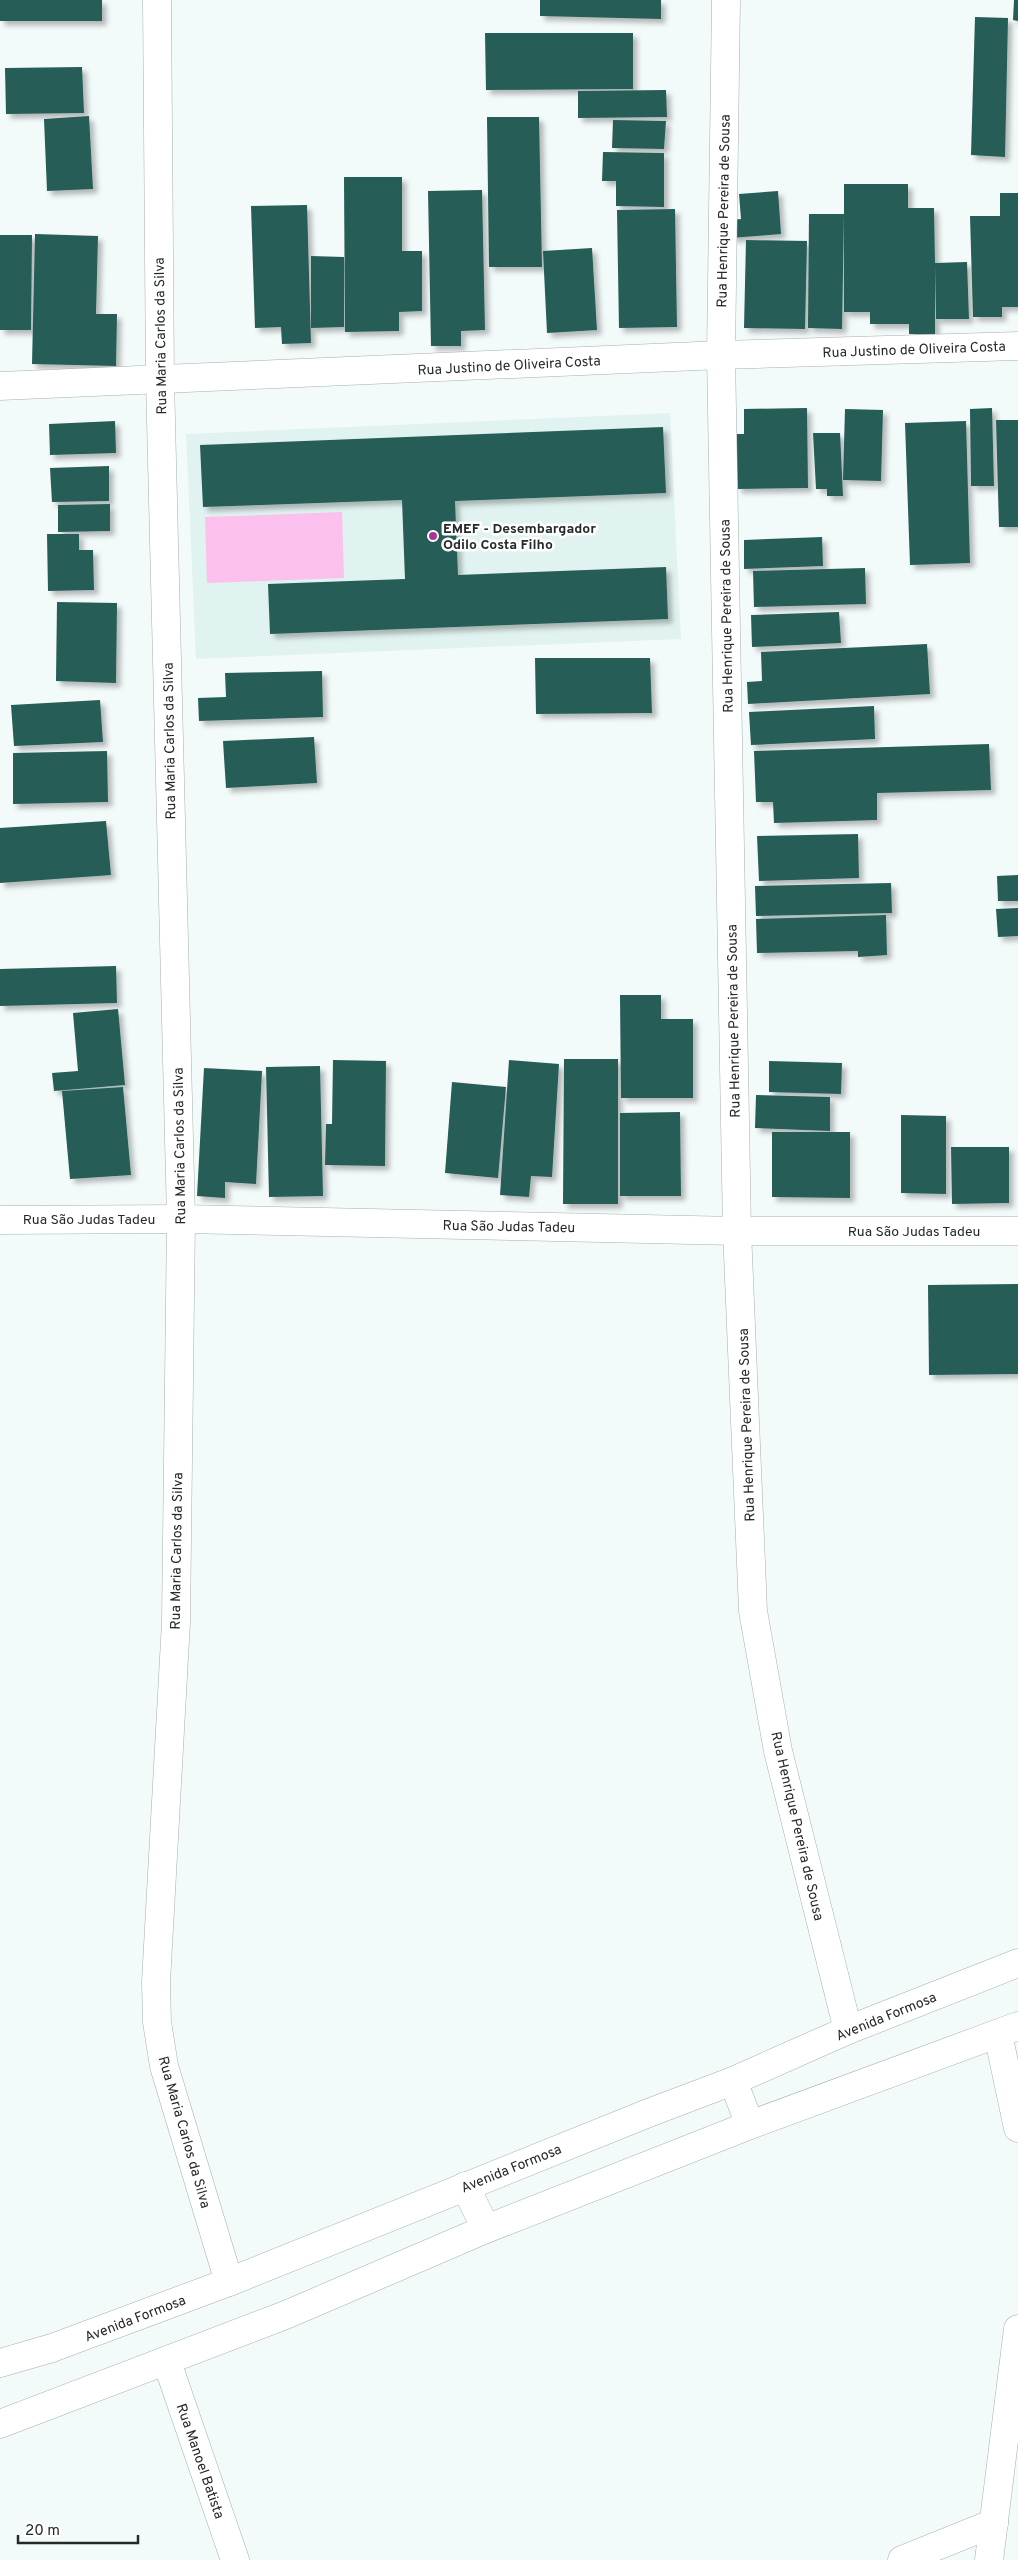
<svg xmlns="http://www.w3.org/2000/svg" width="1018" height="2560" viewBox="0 0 1018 2560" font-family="Overpass,sans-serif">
<defs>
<filter id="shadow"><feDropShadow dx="4.5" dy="4.5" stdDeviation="2.5" flood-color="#0004"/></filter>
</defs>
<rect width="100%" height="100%" fill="#f3fbfa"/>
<polygon fill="#e1f3f0" points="670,413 681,639 196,659 186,434"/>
<polygon fill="#fbc0ed" points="342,512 344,578 207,583 205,517"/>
<g fill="#265d56" filter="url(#shadow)">
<rect x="0" y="0" width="102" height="21"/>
<polygon points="540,0 661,0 661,19 540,16"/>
<polygon points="1014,0 1018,0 1018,21 1013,20"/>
<polygon points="975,17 1008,18 1005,157 971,155"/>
<polygon points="485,33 633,33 633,89 486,90"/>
<polygon points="82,67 84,113 6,114 5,68"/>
<polygon points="666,90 667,117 578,118 578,91"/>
<polygon points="89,116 93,189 47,191 44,119"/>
<polygon points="487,117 539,117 542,267 489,267"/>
<polygon points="613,120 666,121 664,149 612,148"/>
<polygon points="603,152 664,153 664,207 616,206 616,181 602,181"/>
<polygon points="344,177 402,177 402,251 422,251 422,311 399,312 399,331 345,332"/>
<polygon points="844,184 908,184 908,208 934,208 935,263 967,262 969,319 936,319 935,266 935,334 909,334 909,324 870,324 870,312 844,312"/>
<polygon points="482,190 485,330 461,331 461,346 431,346 428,191"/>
<polygon points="778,191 781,234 731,238 730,220 741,219 739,194"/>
<polygon points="1000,193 1018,193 1018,307 1002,307 1002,317 973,317 970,216 1000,216"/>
<polygon points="307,205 311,343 282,344 281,327 255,328 251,206"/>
<polygon points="675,209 677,327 619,328 617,210"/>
<polygon points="809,214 844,214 842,329 808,328"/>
<polygon points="35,234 98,236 96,314 117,314 116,366 32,364"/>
<polygon points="0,235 32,235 31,330 0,330"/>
<polygon points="746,240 807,241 805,329 744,328"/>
<polygon points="592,248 597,330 547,333 543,251"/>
<polygon points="311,256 344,257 344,327 311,328"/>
<polygon points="807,408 808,488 737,489 736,434 744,434 744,409"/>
<polygon points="992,408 994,486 971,486 970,409"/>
<polygon points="845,409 883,410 881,481 843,480"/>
<polygon points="996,420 1018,420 1018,527 999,527"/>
<polygon points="115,421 116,453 50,455 49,424"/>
<polygon points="966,421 970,563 910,565 905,423"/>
<polygon points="663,427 666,493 455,501 458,575 666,567 668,619 270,634 268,584 405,579 402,500 203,507 200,445"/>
<polygon points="813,433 840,433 843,496 827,496 827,489 816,489"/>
<polygon points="109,466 109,501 52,502 50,468"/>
<polygon points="110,504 110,531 58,532 58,505"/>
<polygon points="47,534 79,534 79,550 93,550 94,590 48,591"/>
<polygon points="822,537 823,566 744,569 744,540"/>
<polygon points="865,568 866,604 754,607 753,571"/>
<polygon points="57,602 117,603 116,683 56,681"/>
<polygon points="839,612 841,643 752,647 751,615"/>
<polygon points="927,644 930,694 748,704 747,682 762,681 761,652"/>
<polygon points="535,658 650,658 652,713 536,714"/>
<polygon points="322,671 323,717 199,721 198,698 226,697 225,673"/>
<polygon points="100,700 103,742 14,746 11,705"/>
<polygon points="874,706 875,739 751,745 749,712"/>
<polygon points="314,737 317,783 226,788 223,741"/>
<polygon points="989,744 991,790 877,793 877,820 774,823 773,802 756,802 754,751"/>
<polygon points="107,751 108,802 13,804 13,753"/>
<polygon points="106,821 111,875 0,883 0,828"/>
<polygon points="858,834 859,878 759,881 757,836"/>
<polygon points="1018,875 1018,901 998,901 997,876"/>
<polygon points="891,883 892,913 756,916 755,886"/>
<polygon points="1018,908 1018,936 998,937 996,909"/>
<polygon points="886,915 887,955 858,957 858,951 757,953 756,919"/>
<polygon points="116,966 117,1003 0,1006 0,969"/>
<polygon points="620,995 661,995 661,1019 693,1019 693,1098 621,1098"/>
<polygon points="118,1009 125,1085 54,1091 52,1073 78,1071 73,1013"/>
<polygon points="564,1059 618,1059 618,1204 563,1204"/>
<polygon points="333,1060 386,1061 385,1166 325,1165 326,1124 332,1124"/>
<polygon points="509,1060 559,1064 552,1177 531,1176 529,1197 500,1195"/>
<polygon points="769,1061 842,1063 841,1094 769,1092"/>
<polygon points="320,1066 323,1196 269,1197 266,1067"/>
<polygon points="204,1068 262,1071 256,1184 225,1182 225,1198 197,1196"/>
<polygon points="452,1082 506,1087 498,1178 445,1173"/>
<polygon points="123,1087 131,1175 70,1179 62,1091"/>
<polygon points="756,1095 830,1097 830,1131 755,1128"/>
<polygon points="680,1112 681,1196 620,1196 620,1113"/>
<polygon points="901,1115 946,1116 946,1194 901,1193"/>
<polygon points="772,1132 850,1132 850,1198 772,1197"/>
<polygon points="951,1147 1009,1147 1009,1203 952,1204"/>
<polygon points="1018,1284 1018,1374 929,1375 928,1285"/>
</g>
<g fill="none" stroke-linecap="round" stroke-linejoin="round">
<g stroke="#a7afae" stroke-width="29">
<g id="minor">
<polyline points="157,0 160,381 181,1219 176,1622 156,1982 157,2022 164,2066 229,2282"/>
<polyline points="726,0 721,355 737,1231 753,1611 778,1751 848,2030"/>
<polyline points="0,386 721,355 1018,346"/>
<polyline points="0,1220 181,1219 737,1231 1018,1231"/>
<polyline points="998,2034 1018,2128"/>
<polyline points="167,2362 235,2560"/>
<polyline points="902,2560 994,2523"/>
<polyline points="989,2560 1018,2329"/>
</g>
</g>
<g stroke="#a7afae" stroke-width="29">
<g id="tertiary">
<polyline points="733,2081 750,2125"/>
<polyline points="465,2186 486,2229"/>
</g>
</g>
<g stroke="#a7afae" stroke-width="29">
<g id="secondary">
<polyline points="0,2363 52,2348 229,2282 651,2112 733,2081 848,2030 1018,1963"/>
<polyline points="0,2424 288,2314 486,2229 750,2125 1018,2026"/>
</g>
</g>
<use href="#minor" stroke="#fff" stroke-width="28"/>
<use href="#tertiary" stroke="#fff" stroke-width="28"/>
<use href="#secondary" stroke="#fff" stroke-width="28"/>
</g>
<circle fill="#a83794" stroke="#fff" stroke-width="2" cx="433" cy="536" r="5"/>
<g text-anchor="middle" stroke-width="5" stroke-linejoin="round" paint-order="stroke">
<g font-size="14" fill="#262929" stroke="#fff">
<text transform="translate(723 211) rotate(-89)" y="5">Rua Henrique Pereira de Sousa</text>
<text transform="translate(160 336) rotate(-91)" y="5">Rua Maria Carlos da Silva</text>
<text transform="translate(914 349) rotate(-2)" y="5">Rua Justino de Oliveira Costa</text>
<text transform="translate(509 365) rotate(-3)" y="5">Rua Justino de Oliveira Costa</text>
<text transform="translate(726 616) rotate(-91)" y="5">Rua Henrique Pereira de Sousa</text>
<text transform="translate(169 741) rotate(-91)" y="5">Rua Maria Carlos da Silva</text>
<text transform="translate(733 1021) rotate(-91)" y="5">Rua Henrique Pereira de Sousa</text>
<text transform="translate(179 1146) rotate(-91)" y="5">Rua Maria Carlos da Silva</text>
<text x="89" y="1224">Rua São Judas Tadeu</text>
<text transform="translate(509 1226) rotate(1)" y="5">Rua São Judas Tadeu</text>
<text x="914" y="1236">Rua São Judas Tadeu</text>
<text transform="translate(746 1425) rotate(-92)" y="5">Rua Henrique Pereira de Sousa</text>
<text transform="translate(176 1551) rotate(-89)" y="5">Rua Maria Carlos da Silva</text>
<text transform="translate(798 1826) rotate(77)" y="5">Rua Henrique Pereira de Sousa</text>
<text transform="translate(886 2016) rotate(-22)" y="5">Avenida Formosa</text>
<text transform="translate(185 2132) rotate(74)" y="5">Rua Maria Carlos da Silva</text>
<text transform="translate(511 2168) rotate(-22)" y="5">Avenida Formosa</text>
<text transform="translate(135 2318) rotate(-21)" y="5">Avenida Formosa</text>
<text transform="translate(201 2461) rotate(71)" y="5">Rua Manoel Batista</text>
</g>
<g font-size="14" font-weight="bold" fill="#262929" stroke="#fff" text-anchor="start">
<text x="443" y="533">EMEF - Desembargador<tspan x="443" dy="16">Odilo Costa Filho</tspan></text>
</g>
</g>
<path d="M18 2535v8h120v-8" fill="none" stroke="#262929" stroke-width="2.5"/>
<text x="25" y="2535" font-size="15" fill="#262929" stroke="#ffffff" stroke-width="4" paint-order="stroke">20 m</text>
</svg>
